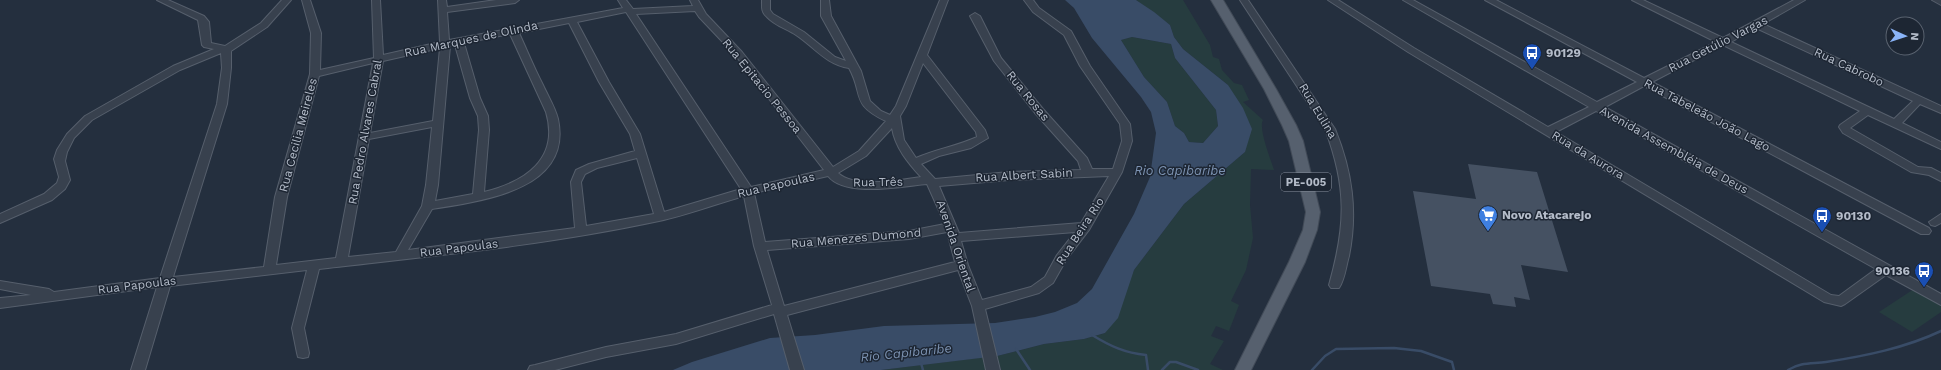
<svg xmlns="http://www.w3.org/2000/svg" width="1941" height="370" viewBox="0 0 1941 370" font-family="'Work Sans',sans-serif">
<rect width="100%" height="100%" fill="#242f3e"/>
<g fill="#263c3f">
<path d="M1136,0H1183L1210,45L1213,57L1219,59L1222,70L1234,83L1242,85L1249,100L1243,102L1263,120C1258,128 1271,160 1274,170L1251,169L1250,205L1253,238L1246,270L1231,301L1239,305L1229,331L1216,326L1211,336L1224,341L1210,364L1223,370H1001L997,356L1044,344L1084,339L1105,333L1134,270L1184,204L1245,152L1228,85L1183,49L1174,37L1170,25Z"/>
<polygon points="1132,37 1171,44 1175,58 1216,110 1218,126 1203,143 1189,142 1184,133 1175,126 1167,102 1144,77 1121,40"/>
<polygon points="1914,289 1941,305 1941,312 1912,332 1879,312"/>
<polygon points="986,357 989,370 881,370"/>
</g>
<path fill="#394c67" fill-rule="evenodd" d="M1065,0H1136L1154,12L1170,25L1174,37L1183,49L1228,85L1243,108L1252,129L1245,152L1184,204L1134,270L1118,318L1105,333L1084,339L1044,344L997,356L881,370H673L692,362L770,338L815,335L884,326L995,323L1035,317L1055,312L1077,303L1092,289L1134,214L1150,177L1156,133L1151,112L1141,97L1092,38L1074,8ZM1132,37L1171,44L1175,58L1216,110L1218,126L1203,143L1189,142L1184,133L1175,126L1167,102L1144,77L1121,40Z"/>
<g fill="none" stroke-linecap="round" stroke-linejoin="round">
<g stroke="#394c67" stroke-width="2.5">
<path d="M1092,335C1110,346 1125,353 1146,355L1148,370"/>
<polyline points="1016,349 1030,370"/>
<polyline points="921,363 923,370"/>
<polyline points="1162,370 1170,362 1176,362 1198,370"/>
<polyline points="1312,370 1325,356 1336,349 1394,348 1421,351 1452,362 1454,370"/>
<path d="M1788,370C1801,362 1812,364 1826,362C1865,356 1905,348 1941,331"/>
</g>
</g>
<polygon fill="#455162" points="1468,164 1537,172 1568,272 1521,265 1530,300 1514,297 1516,307 1493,304 1490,294 1431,286 1413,191 1476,199"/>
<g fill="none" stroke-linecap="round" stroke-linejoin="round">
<g stroke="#565f6c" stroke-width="2">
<g id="minor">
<path d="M157,0H168L204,16L209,22L211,43L225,46L261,23L282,0H291L267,27L231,51V68L227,104L173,277L264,267L275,197L310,74L311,33L302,0H310L321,33L320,70L374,58L372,0H380L383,55L440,42L438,0H446L447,7L496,0H519L515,3L447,12L449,40L623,8L618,0H626L633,9L693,6L690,0H698L706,14L742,52L833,167L859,151L886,121C850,104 864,95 849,68C827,65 814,47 796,35C787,29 774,25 767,17C761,12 762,7 762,0H770V10L773,14L804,32L835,57L846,61L821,16V0H829L831,16L861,71L870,101L881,111L890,115L896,106L940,0H948L927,55L985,130L988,138L971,148L939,156L921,164L935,179L1009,172L1081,170L1078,161L1035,113L994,61L970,16L975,13L980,16L1001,58L1043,109L1087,158L1092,169H1113L1122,141L1120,124L1080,66L1064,35L1033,12L1024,0H1033L1039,8L1071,31L1090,66L1130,124L1132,141L1122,172L1089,230L1066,260L1053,283L1039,293L985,309L1000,370H986L972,306L958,270L787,315L804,370H790L774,314L676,344L606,357L555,370H528L530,366L535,365L606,347L676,334L772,305L754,246L744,196C716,204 687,215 659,221C547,245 432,256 319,269L304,328L309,353L308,357L303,358L298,357L297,353L292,328L307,270L170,286L145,370H131L157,287L0,308V298L31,295L0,289V281L49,289L54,292L160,278L217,104L222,68L221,53L180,70L92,120L74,138L67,152L65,161L70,180L65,189L52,200L0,223V214L44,194L57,183L59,177L54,159L57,150L67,134L85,116L173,66L214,49L204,47L202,45L198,20ZM695,11L699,17L736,56L824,170L751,187L636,14ZM626,12L741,189L664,212L640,134L609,82L577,22ZM569,23L599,82L630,134L635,151L589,164L576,170L571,182L575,228L408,250L432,209C482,201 573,190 558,119C555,107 548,96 543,85C534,68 527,50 519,33ZM510,34L546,112C560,159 525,182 484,192L489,130L488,116L480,98L464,43ZM455,45L470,98L478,116L479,130L473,194L435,201L438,185L450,46ZM440,48L433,121L370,133L383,61ZM373,63L336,258L276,265L287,197L319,76ZM923,63L976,132L977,137C958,146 936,149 916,158L904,140L900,116L906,106ZM432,127L426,185L422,206L396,252L348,257L369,139ZM892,128C895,147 908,163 921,177C899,180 856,189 838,173L866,156ZM637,158L654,214L586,226L581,182L585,174L597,168ZM828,176C845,198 903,186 927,184L945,224L909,231L765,242L754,193ZM1109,176L1081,223L959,233L939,186L1009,180ZM947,232L955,262L784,306L767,250L909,239ZM1075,232L1057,255L1045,277L1031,287L982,300L968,265L961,241Z"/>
<path d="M1240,0H1248L1335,129C1352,171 1358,211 1349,256C1346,266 1345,279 1339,288H1331L1329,285C1346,225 1347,187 1325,129Z"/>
<path d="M1328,0H1338L1414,48L1548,127L1589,107L1403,0H1413L1597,102L1637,82L1485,0H1496L1644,78L1716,42L1632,0H1643L1723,38L1794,0H1805L1763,24L1941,106V113L1920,104L1902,123L1941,142V149L1868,115L1850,128L1918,167L1931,168L1941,173V181L1929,175L1911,172L1843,133L1839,127L1840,125L1860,111L1723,45L1652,82L1929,228L1931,231L1929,234H1921L1644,86L1605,107L1941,294V305L1886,275L1845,304L1841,306L1824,302L1408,52ZM1756,28L1913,101L1894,119L1731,42ZM1596,111L1876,269L1839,296L1831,295L1556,132Z"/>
<polygon points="1932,0 1941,0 1941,5"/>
<polygon points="1941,214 1941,223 1935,226 1931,225 1929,222"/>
</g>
</g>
<g stroke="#414a57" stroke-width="2">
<polygon id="major" points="1211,0 1223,0 1276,89 1296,125 1303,141 1320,212 1317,230 1305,262 1251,370 1235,370 1289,262 1303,230 1306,212 1289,141 1282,125 1264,89"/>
</g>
<use href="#minor" fill="#38414e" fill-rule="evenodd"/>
<use href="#major" fill="#56606e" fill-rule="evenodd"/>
</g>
<defs>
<g id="bus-pin" transform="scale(1)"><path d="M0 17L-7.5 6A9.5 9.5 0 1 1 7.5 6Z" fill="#1a4fb4" stroke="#1d2633"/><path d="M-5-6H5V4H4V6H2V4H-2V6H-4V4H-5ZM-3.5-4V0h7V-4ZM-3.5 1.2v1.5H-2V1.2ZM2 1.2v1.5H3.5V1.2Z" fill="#fff"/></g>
<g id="supermarket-pin" transform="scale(1)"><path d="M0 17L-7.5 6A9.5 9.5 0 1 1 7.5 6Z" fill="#3f7fe0" stroke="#1d2633"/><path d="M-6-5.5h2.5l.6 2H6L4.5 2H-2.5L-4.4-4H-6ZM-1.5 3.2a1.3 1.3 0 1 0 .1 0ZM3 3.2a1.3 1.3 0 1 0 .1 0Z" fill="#fff"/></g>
</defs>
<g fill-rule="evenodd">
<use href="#bus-pin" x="1532" y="53"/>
<use href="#supermarket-pin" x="1488" y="215"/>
<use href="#bus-pin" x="1822" y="216"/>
<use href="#bus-pin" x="1924" y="271"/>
</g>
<g text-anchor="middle" stroke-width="3" stroke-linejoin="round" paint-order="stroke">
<rect fill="#1d2633" stroke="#878f9c" stroke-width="1" x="1281" y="173" width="50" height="18" rx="3"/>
<g font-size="11" font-weight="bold" fill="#b4bcc9">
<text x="1306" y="186">PE-005</text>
</g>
<g font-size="12" fill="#b4bcc9" stroke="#1d2633">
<text transform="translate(471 39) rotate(-12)" y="4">Rua Marques de Olinda</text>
<text transform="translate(1718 44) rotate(-27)" y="4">Rua Getúlio Vargas</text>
<text transform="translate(1849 67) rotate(25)" y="4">Rua Cabrobo</text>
<text transform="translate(762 86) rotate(51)" y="4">Rua Epitacio Pessoa</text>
<text transform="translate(1028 96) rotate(51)" y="4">Rua Rosas</text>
<text transform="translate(1318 111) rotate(59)" y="4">Rua Eulina</text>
<text transform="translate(1707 115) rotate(28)" y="4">Rua Tabeleão João Lago</text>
<text transform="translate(365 132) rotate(-80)" y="4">Rua Pedro Alvares Cabral</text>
<text transform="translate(298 135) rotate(-75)" y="4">Rua Cecilia Meireles</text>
<text transform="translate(1674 150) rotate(29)" y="4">Avenida Assembléia de Deus</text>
<text transform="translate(1588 155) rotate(31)" y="4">Rua da Aurora</text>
<text transform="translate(1024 175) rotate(-3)" y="4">Rua Albert Sabin</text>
<text transform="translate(878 182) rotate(-1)" y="4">Rua Três</text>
<text transform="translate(776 185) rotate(-13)" y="4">Rua Papoulas</text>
<text transform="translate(1080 231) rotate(-57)" y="4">Rua Beira Rio</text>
<text transform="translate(856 238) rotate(-5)" y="4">Rua Menezes Dumond</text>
<text transform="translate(956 246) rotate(71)" y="4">Avenida Oriental</text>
<text transform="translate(459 248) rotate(-7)" y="4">Rua Papoulas</text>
<text transform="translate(137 285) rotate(-7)" y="4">Rua Papoulas</text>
</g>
<g font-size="12" font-weight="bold" fill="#b4bcc9" stroke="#1d2633" text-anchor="start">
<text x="1546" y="57">90129</text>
<text x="1502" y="219">Novo Atacarejo</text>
<text x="1836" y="220">90130</text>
<text x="1910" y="275" text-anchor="end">90136</text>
</g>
<g font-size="13" font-style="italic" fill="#7c92b1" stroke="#1d2633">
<text x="1180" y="175">Rio Capibaribe</text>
<text transform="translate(906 352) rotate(-6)" y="5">Rio Capibaribe</text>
</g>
</g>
<g transform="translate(1905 36) rotate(93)"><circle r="19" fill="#1d2633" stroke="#59626f"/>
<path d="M0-3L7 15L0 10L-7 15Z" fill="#8ab4f8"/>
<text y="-6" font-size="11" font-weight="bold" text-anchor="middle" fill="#b4bcc9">N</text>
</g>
</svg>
